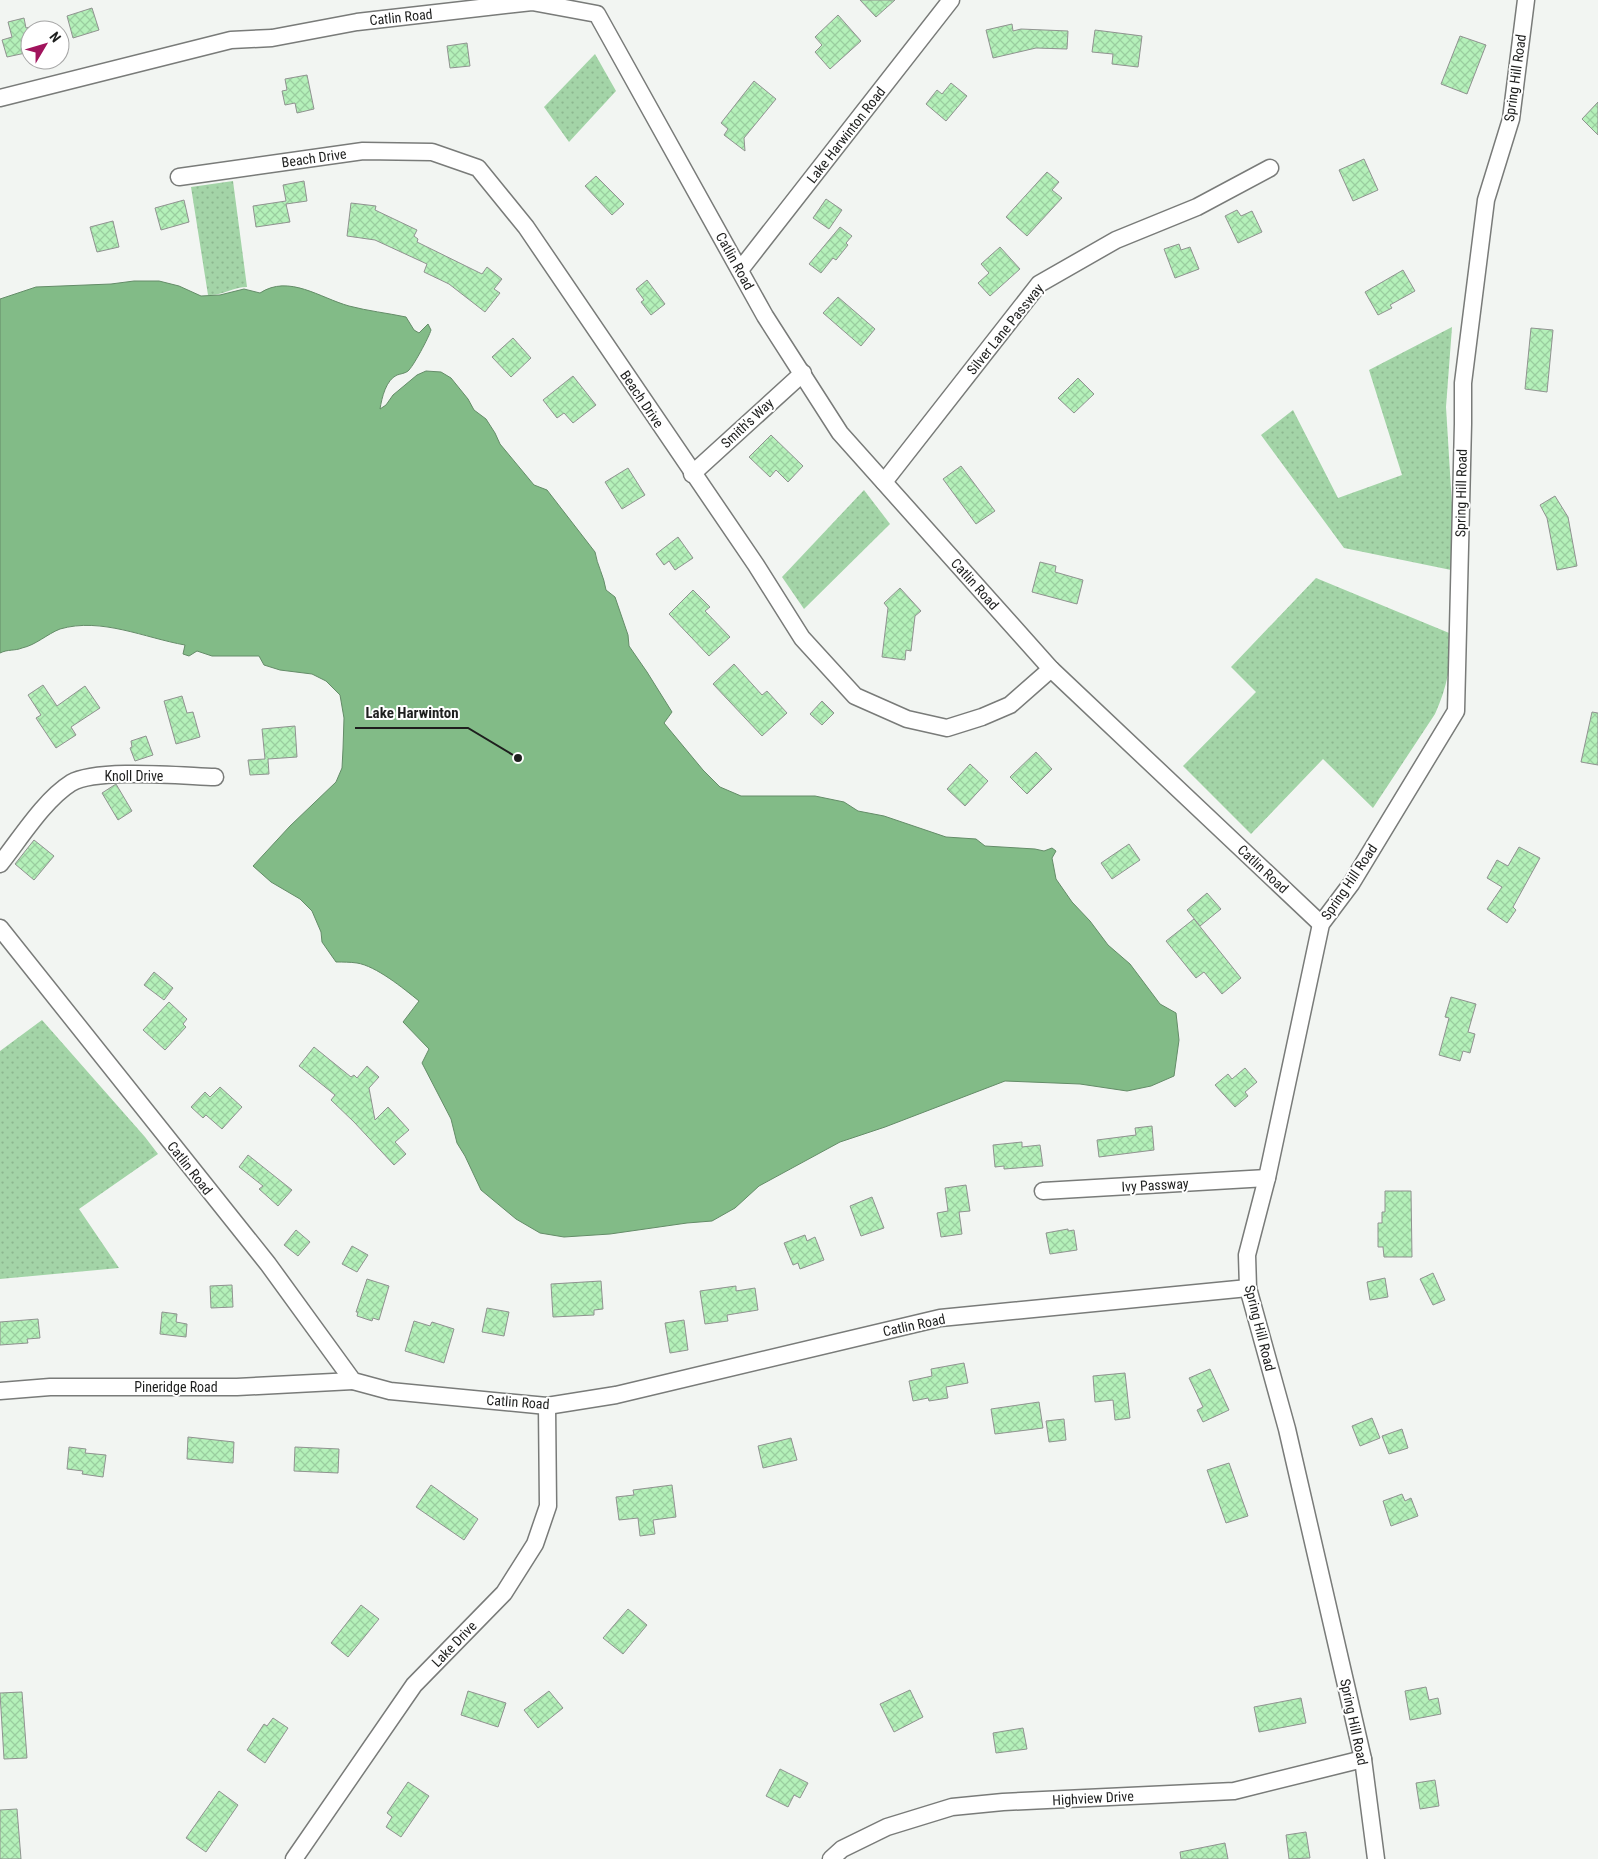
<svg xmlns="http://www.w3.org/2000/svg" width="1598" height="1859" viewBox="0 0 1598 1859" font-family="'Roboto Condensed',sans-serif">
<defs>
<pattern id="grass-dots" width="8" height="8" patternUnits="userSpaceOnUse" patternTransform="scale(1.25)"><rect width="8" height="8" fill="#a3d4a7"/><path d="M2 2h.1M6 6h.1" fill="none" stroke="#8cb68f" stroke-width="1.8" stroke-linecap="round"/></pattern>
<pattern id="building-cross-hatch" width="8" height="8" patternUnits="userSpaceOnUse" patternTransform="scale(1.25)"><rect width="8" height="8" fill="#b4f0b9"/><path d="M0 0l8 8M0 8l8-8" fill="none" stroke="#9acd9f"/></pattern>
</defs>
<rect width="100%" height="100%" fill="#f2f5f2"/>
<g fill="url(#grass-dots)">
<polygon points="595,54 616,91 569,142 544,107"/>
<path d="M233,181L247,287C233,287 222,296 208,295L191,187Z"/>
<polygon points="1452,327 1446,407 1456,571 1344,548 1261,435 1293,410 1338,498 1402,475 1369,370"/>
<polygon points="864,490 890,524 804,609 782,577"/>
<path d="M1316,578L1454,635C1451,663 1447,688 1435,714L1373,808L1323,759L1251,834L1183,766L1256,692L1231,667Z"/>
<polygon points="42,1020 145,1137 158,1154 79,1209 119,1268 0,1279 0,1051"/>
</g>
<path fill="#82bb87" stroke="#648c68" d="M134,281H159L179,286L201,296L220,295L244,289L260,293C289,274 320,298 349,306C368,311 387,313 406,317L414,330L419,333L428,324L431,330C429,337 413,367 408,371C406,373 400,374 397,375C386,380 382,397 380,409L386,405L393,395L417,375L426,371L441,372L451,378L468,399L474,410L486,419L495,433L500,444L534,485L547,490L595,552C597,565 604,576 606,590L615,597L628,635L629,646L647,672L672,712L664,723L703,770L720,787L741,796H815L844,802L858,811L884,816L946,837L976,839L985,846L1035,849L1044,851L1052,848L1056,851L1052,858L1056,879L1072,902L1090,921L1108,945L1130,964L1160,1004L1176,1013L1179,1040L1174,1076L1151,1086L1127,1091L1080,1084L1005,1081L885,1127L840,1142L759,1186L735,1208L712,1221L687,1223L610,1234L564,1237L540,1233L516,1219L481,1190L465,1156L457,1143L451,1119L422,1063L429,1049L403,1022L419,1001C403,988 376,966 357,963C350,962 343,962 336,962L322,942L321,932L312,911L300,899L271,882L253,866L290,826L336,782L342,768L343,749L344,718L340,695L326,681L312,674L280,670L264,665L259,656H212L197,651L189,656L183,654L185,645C145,638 101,617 60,629C47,634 36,645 22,648C15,651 8,649 0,653V299L36,287L111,284Z"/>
<g fill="url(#building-cross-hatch)" stroke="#909390">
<polygon points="860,0 895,0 876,17"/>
<polygon points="92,8 99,30 73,38 67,16"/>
<polygon points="838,15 861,41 830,69 815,52 822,45 815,37"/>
<polygon points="24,18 26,28 30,27 30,52 7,57 2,40 12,37 8,22"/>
<polygon points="1012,24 1013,31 1021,29 1068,31 1067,49 1036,48 993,58 986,30"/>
<polygon points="1095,30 1142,36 1138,67 1112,64 1113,54 1092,52"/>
<polygon points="1460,36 1486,45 1467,94 1441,84"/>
<polygon points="467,43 470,66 450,68 447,46"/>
<polygon points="307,75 314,109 297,113 295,103 285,105 282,91 287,90 285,79"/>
<polygon points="754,81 776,99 744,138 745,151 724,135 728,129 721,123"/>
<polygon points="951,83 967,96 946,121 926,104 937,90 942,94"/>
<polygon points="1598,102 1598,135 1582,119"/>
<polygon points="1364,159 1378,190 1353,201 1339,170"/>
<polygon points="1047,172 1059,182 1052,190 1062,198 1027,236 1006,217"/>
<polygon points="596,176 624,204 612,215 585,186"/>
<polygon points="304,181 307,201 286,204 290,222 256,227 253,206 286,201 283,185"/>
<polygon points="826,199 842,210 829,229 813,218"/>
<polygon points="184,200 189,222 161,230 155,208"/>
<polygon points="351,203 376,206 375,210 417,230 414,236 418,239 417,242 482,274 487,267 502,279 494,289 500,293 485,312 449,284 424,272 427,264 375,240 347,236"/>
<polygon points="1237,210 1241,216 1252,211 1262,232 1238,243 1225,216"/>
<polygon points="113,221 119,247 97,252 90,227"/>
<polygon points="840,227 852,236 846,243 848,245 836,260 833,258 821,273 809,264"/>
<polygon points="1179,244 1181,250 1190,247 1199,269 1175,278 1164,249"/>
<polygon points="1000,247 1020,269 990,296 978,283 989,273 981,264"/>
<polygon points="1403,270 1415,291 1390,305 1392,308 1378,315 1365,292"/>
<polygon points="647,280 665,304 651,315 641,302 644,300 636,289"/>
<polygon points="838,297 875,329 861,346 823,313"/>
<polygon points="1531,328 1553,330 1547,392 1525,389"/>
<polygon points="513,338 531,358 511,377 492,357"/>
<polygon points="573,376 596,405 573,423 564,413 557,418 543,400"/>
<polygon points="1078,378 1094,394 1074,413 1058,398"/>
<polygon points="771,435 803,466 788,482 776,470 770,477 749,457"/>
<polygon points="961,466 995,511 976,524 943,479"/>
<polygon points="628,468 645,495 622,509 605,482"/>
<polygon points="1555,496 1568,517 1577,566 1557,570 1547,518 1540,505"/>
<polygon points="678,537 693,558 675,570 669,561 664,565 656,554"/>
<polygon points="1040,562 1056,566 1055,572 1083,580 1077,604 1032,592"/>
<polygon points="900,588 921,611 915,616 911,651 906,650 905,660 882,657 888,608 884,603"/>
<polygon points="693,590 710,607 705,611 730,637 709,656 669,614"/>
<polygon points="734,664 762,695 767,691 787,713 762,736 713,684"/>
<polygon points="43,685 57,706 85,686 100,708 71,727 76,735 56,748 36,718 41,715 28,695"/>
<polygon points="182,696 187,713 193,712 200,737 176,744 164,701"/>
<polygon points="822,701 834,713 822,725 810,714"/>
<polygon points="1592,712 1598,713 1598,765 1581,762"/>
<polygon points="295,726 297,757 268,759 269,774 250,775 248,760 265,759 262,729"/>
<polygon points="146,736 153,755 135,761 130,748 132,747 131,741"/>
<polygon points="1036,752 1052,769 1027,794 1010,777"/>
<polygon points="970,764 988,781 965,806 947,789"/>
<polygon points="116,784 132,811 118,820 102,793"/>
<polygon points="34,840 54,856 34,880 15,864"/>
<polygon points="1129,844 1140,860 1112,879 1101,863"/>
<polygon points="1519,847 1540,858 1513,907 1516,910 1507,923 1487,909 1502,887 1487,878 1497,860 1508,866"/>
<polygon points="1207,893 1221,909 1200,926 1187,910"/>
<polygon points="1194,919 1241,978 1222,994 1204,972 1196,978 1166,941"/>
<polygon points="154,972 173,988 164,1000 144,985"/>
<polygon points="1451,997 1476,1004 1468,1032 1475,1034 1470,1053 1463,1051 1460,1061 1439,1055 1449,1018 1445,1017"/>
<polygon points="169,1002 187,1019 183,1024 186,1027 165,1050 143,1030"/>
<polygon points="314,1047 351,1077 354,1075 357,1078 367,1066 379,1077 369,1088 375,1120 388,1107 409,1130 395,1142 406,1154 394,1165 354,1122 331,1100 335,1095 299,1066"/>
<polygon points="1245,1068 1257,1082 1245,1092 1248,1096 1235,1107 1215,1085 1228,1074 1232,1079"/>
<polygon points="220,1087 242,1107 222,1129 206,1115 203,1118 191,1107 205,1092 210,1097"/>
<polygon points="1152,1126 1154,1150 1099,1157 1097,1140 1136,1135 1135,1128"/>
<polygon points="1022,1142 1022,1147 1040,1145 1043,1166 1004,1169 1004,1166 995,1167 993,1145"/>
<polygon points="248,1155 292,1190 278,1206 259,1189 263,1186 239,1167"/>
<polygon points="966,1185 970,1211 959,1212 962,1234 941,1237 937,1213 948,1211 945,1188"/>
<polygon points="1385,1191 1411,1191 1412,1257 1384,1257 1383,1247 1378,1247 1378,1223 1382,1223 1382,1212 1385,1212"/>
<polygon points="872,1197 884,1228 861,1236 850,1206"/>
<polygon points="1068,1229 1068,1231 1074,1230 1077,1250 1050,1254 1046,1233"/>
<polygon points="296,1230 310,1242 298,1256 284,1245"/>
<polygon points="805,1235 807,1241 815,1237 824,1260 800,1269 798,1263 793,1265 784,1243"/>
<polygon points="352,1246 368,1255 357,1272 342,1264"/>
<polygon points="1433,1273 1445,1300 1433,1305 1420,1279"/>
<polygon points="1385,1278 1388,1297 1370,1300 1367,1282"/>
<polygon points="367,1279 389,1286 379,1320 373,1318 372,1321 357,1316 358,1312 356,1312"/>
<polygon points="601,1281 603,1309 594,1310 594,1315 553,1317 551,1284"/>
<polygon points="232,1285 233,1307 211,1308 210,1286"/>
<polygon points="736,1286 736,1291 755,1288 758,1310 727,1315 728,1321 705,1324 700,1291"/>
<polygon points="487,1308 509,1312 504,1336 482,1332"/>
<polygon points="162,1312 177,1314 176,1322 187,1324 186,1337 160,1334"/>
<polygon points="38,1319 40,1338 27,1339 28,1343 0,1345 0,1322"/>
<polygon points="684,1320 688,1350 670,1353 665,1323"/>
<polygon points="414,1321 430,1326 432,1322 454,1329 444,1363 405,1351"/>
<polygon points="964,1363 968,1383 946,1387 948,1398 929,1401 928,1398 913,1401 909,1381 932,1376 931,1369"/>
<polygon points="1210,1369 1229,1410 1203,1422 1197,1410 1203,1407 1189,1378"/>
<polygon points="1125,1373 1130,1418 1115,1420 1113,1400 1095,1402 1093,1376"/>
<polygon points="1039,1402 1043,1428 995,1434 991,1409"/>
<polygon points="1372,1418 1380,1438 1360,1446 1352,1426"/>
<polygon points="1064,1419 1066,1440 1049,1442 1046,1421"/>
<polygon points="1402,1429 1408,1448 1389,1454 1382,1436"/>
<polygon points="188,1437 234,1442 233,1463 187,1459"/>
<polygon points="791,1438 797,1460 763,1468 758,1446"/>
<polygon points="69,1447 86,1449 85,1453 106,1455 103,1477 82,1474 83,1471 67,1469"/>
<polygon points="295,1447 339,1449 338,1473 294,1471"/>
<polygon points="1229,1463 1248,1516 1226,1523 1207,1470"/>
<polygon points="431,1485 478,1519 464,1540 416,1507"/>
<polygon points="672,1485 676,1517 653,1520 655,1534 640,1536 638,1518 619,1520 616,1497 634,1495 633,1490"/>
<polygon points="1402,1494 1405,1501 1411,1498 1418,1516 1391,1526 1383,1501"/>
<polygon points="361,1605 379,1619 348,1657 331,1643"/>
<polygon points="628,1609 647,1625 623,1654 603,1638"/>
<polygon points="1426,1687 1429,1700 1438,1698 1441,1714 1410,1720 1405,1691"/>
<polygon points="910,1690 923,1717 894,1732 880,1704"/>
<polygon points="468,1691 506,1703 498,1727 461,1715"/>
<polygon points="549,1691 563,1708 538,1728 524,1710"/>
<polygon points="22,1692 27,1758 4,1759 0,1693"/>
<polygon points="1301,1698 1306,1723 1259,1732 1254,1707"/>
<polygon points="273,1718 288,1728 265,1763 247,1750 264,1724 267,1726"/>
<polygon points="1023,1728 1027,1749 996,1753 993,1733"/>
<polygon points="780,1769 808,1783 800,1798 794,1795 788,1807 766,1796"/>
<polygon points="1435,1780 1439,1806 1420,1809 1416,1783"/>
<polygon points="408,1782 429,1796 401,1837 386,1827 392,1817 387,1813"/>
<polygon points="219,1791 238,1805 206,1852 186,1838"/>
<polygon points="17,1809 21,1859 0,1859 0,1810"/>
<polygon points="1306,1832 1310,1858 1289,1859 1286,1835"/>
<polygon points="1225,1843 1228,1859 1181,1859 1180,1852"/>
</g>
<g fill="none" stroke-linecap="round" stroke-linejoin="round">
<g stroke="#797b79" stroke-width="19">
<g id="minor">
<polyline points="0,98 231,40 272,38 357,22 532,2 597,14 765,316 840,433 1051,669 1321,924"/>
<polyline points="179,177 363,151 432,152 478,168 526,227 756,565 802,638 855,696 907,719 947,728 982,717 1010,705 1051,669"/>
<polyline points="740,270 951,0"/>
<polyline points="692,474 803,373"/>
<polyline points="884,482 1039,284 1116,240 1197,207 1270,168"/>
<path d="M0,864C20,839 44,800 71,783C97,768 182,776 215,777"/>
<polyline points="0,928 268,1264 353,1381 390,1391 547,1406 616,1395 940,1318 1248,1288"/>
<polyline points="1043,1191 1267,1178"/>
<polyline points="0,1391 50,1387 237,1387 353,1381"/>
<polyline points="294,1859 414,1685 504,1593 535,1544 548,1506 547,1406"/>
<polyline points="831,1859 842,1849 887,1827 952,1807 1003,1802 1234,1791 1363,1759"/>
<polyline points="1376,1859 1363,1759 1287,1429 1248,1288 1247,1255 1267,1178 1321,924 1351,884 1456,711 1463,424 1463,383 1486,200 1511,119 1526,0"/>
</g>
</g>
<use href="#minor" stroke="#fff" stroke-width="16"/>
</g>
<g text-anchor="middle" stroke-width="4" stroke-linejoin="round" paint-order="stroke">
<g font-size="14" fill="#1e1f1e" stroke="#fff">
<text transform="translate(401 17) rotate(-6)" y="5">Catlin Road</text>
<text transform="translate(1515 78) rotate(-82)" y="5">Spring Hill Road</text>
<text transform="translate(846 135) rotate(-52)" y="5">Lake Harwinton Road</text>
<text transform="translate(314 158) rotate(-8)" y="5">Beach Drive</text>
<text transform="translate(735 261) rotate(61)" y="5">Catlin Road</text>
<text transform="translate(1005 329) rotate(-51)" y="5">Silver Lane Passway</text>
<text transform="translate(642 399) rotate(56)" y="5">Beach Drive</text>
<text transform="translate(747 423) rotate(-43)" y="5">Smith's Way</text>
<text transform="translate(1461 493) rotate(-89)" y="5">Spring Hill Road</text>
<text transform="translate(975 584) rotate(48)" y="5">Catlin Road</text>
<text x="134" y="781">Knoll Drive</text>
<text transform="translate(1263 869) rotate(43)" y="5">Catlin Road</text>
<text transform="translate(1349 882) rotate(-56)" y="5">Spring Hill Road</text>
<text transform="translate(190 1168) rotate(52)" y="5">Catlin Road</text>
<text transform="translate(1155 1185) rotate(-3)" y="5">Ivy Passway</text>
<text transform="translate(914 1325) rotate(-12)" y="5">Catlin Road</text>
<text transform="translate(1260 1328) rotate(76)" y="5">Spring Hill Road</text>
<text x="176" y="1392">Pineridge Road</text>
<text transform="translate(518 1402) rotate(4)" y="5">Catlin Road</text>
<text transform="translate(454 1644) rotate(-46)" y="5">Lake Drive</text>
<text transform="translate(1354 1722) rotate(78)" y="5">Spring Hill Road</text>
<text transform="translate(1093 1798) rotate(-3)" y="5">Highview Drive</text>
</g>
</g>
<path fill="none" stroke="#1e1f1e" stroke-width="2" d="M518 758L468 728H355"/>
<circle fill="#1e1f1e" stroke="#fff" stroke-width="2" cx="518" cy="758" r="5"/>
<g font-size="15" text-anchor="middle" font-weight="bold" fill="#1e1f1e" stroke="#fff" stroke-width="4" stroke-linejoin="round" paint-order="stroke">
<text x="412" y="718">Lake Harwinton</text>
</g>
<g transform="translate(45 45) rotate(52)"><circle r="24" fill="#ffffff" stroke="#a5a5a5"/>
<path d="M0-4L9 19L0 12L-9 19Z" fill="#a1145d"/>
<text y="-8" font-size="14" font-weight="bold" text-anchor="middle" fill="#1e1f1e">N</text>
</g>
</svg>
